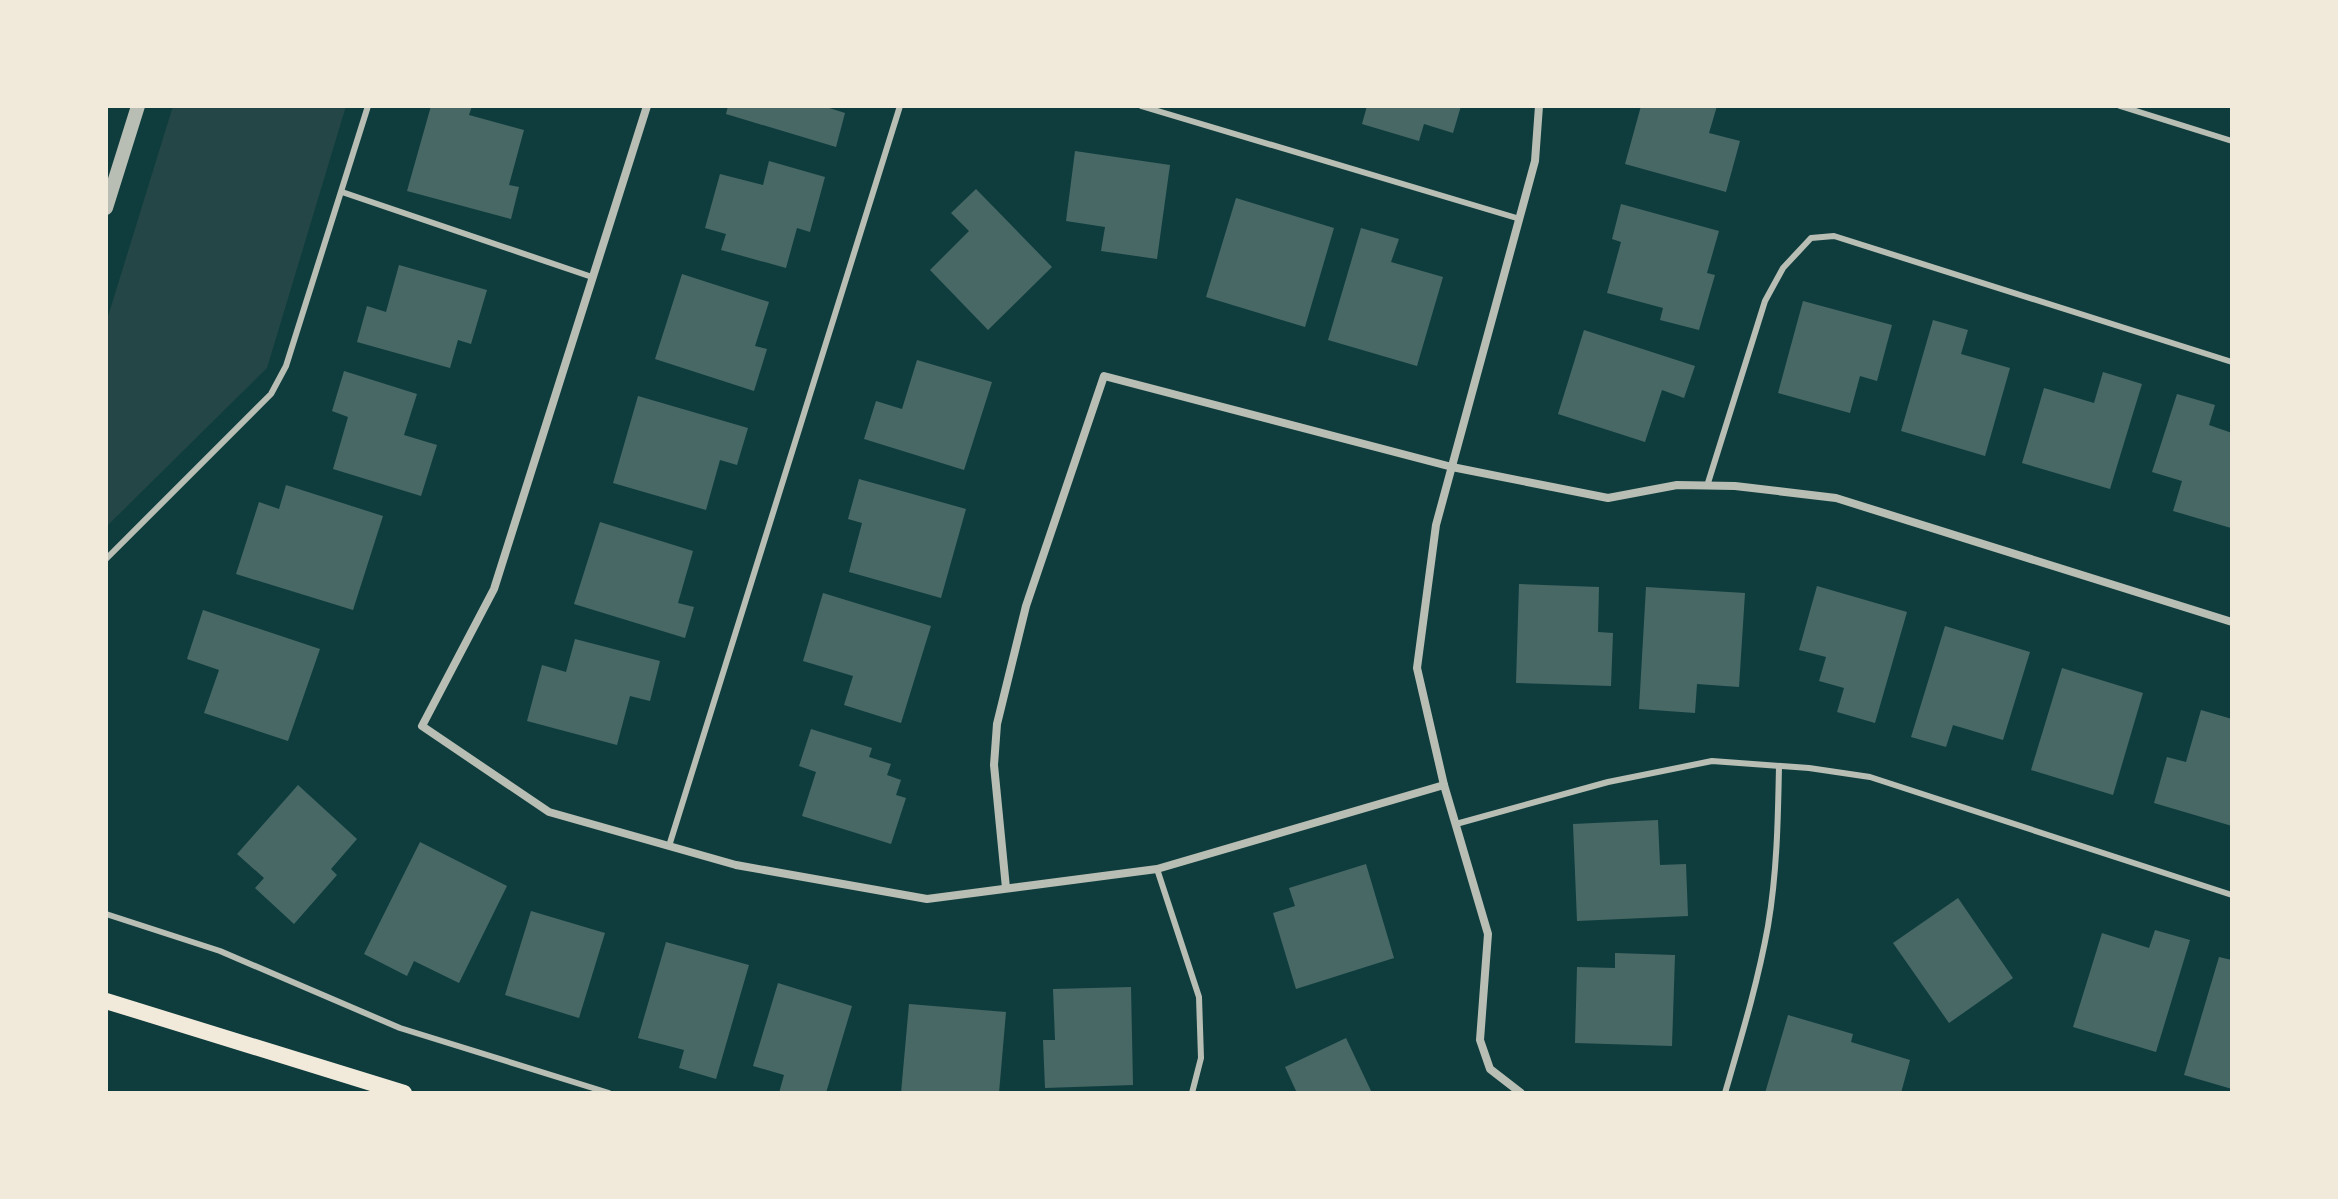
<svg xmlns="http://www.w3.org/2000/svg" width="2338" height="1199" viewBox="0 0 2338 1199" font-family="Arial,sans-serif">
<rect width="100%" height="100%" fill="#0f3d3e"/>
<polygon fill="#244646" points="173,106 346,106 267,368 106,527 106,323"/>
<g fill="#486865">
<polygon points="431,106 472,106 469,115 524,130 509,185 519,187 511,219 407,191"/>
<polygon points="728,106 823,106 845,113 836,147 726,114"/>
<polygon points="1367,106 1461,106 1453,133 1424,124 1419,141 1362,124"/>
<polygon points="1641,106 1717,106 1709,133 1740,141 1726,192 1625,164"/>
<polygon points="1075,151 1170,165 1157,259 1101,251 1105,227 1066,221"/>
<polygon points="769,161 825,177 810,232 797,228 786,268 721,250 726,234 705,228 720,174 763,185"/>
<polygon points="976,189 1052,267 988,330 930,270 969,231 951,213"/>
<polygon points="1236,198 1334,228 1305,327 1206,297"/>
<polygon points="1621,204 1719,231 1707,273 1715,275 1699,330 1660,320 1663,308 1607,293 1621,242 1612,239"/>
<polygon points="1361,228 1399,239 1391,262 1443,277 1417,366 1328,340"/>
<polygon points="399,265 487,290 471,344 458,340 450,368 357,342 367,306 386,312"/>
<polygon points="682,274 769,302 755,346 767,349 754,391 655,359"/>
<polygon points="1803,301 1892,325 1877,381 1860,376 1850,413 1778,393"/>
<polygon points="1933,320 1968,330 1961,354 2010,368 1985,456 1901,431"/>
<polygon points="1584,330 1695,366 1684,398 1662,390 1645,442 1558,414"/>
<polygon points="917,360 992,382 964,470 864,439 876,401 902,409"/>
<polygon points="344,371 417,394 404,435 437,445 421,496 333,469 348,417 332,411"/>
<polygon points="2103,372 2142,384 2110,489 2022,463 2044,388 2094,403"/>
<polygon points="2177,394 2215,405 2209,425 2232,433 2231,528 2173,511 2182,481 2152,472"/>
<polygon points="638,396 748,428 737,465 720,460 706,510 613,483"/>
<polygon points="859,479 966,509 941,598 849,572 862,523 848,519"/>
<polygon points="286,485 383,516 353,610 236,574 259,502 279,509"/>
<polygon points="600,522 693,551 678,603 694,607 685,638 574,604"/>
<polygon points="1519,584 1599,587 1598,632 1613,633 1611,686 1516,683"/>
<polygon points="1817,586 1907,612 1875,723 1837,712 1844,688 1819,681 1826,657 1799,650"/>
<polygon points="1646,587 1745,593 1739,687 1697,684 1695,713 1639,709"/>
<polygon points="823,593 931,626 901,723 844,705 853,676 803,661"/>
<polygon points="203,610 320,649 288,741 204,713 219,670 187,659"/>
<polygon points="1945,626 2030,652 2003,740 1953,725 1946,747 1911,737"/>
<polygon points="575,639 660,661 650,701 630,696 617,745 527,721 542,665 566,672"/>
<polygon points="2062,668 2143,693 2113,795 2031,770"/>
<polygon points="2201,710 2232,719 2232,826 2154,803 2167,757 2186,762"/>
<polygon points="811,729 872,748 869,757 891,764 887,775 901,780 896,795 906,798 891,844 802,816 816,772 799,766"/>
<polygon points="298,785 357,839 331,869 337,875 294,924 255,888 264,878 237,854"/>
<polygon points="1658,820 1660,865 1686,864 1688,916 1577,921 1573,824"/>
<polygon points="420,842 507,886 459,983 414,961 407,976 364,954"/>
<polygon points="1366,864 1394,958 1296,989 1273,913 1295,906 1289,888"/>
<polygon points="1958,898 2013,978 1949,1023 1893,943"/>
<polygon points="531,911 605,933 579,1018 505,995"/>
<polygon points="2155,930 2190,940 2156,1052 2073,1027 2102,933 2149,948"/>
<polygon points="666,942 749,965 716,1079 679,1068 684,1050 638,1038"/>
<polygon points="1615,953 1675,955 1672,1046 1575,1043 1577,967 1615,968"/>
<polygon points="2219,957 2232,960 2232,1089 2184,1075"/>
<polygon points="778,983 852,1006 826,1093 779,1093 784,1075 753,1066"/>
<polygon points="1131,987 1133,1085 1045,1088 1043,1040 1055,1040 1053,989"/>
<polygon points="909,1004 1006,1012 999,1093 901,1093"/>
<polygon points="1788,1015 1853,1034 1851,1042 1910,1060 1901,1093 1765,1093"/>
<polygon points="1346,1038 1372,1093 1297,1093 1285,1067"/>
</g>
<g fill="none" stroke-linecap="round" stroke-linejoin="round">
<g stroke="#b8beb3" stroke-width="6">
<polyline points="1141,106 1520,219"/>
<polyline points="2120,106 2232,141"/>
<polyline points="342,192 592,277"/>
<polyline points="1707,486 1765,301 1783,268 1811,238 1834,236 2232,362"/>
<polyline points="106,559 271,394 286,366 368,106"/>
<polyline points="1456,824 1608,782 1712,761 1809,768 1870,777 2232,895"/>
<polyline points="669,846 900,106"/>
<polyline points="1157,869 1199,997 1201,1058 1192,1093"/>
<polyline points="106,914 220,951 400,1028 609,1093"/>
<path d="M1725,1093C1741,1038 1758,982 1768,926C1777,873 1778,819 1779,766"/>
</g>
<g stroke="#b8beb3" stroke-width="8">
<polyline points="647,106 494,589 422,726 549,812 736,865 927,899 1157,869 1444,785"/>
<polyline points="1006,888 994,765 997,724 1026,606 1104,376 1452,467 1608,498 1677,485 1735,486 1836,498 2232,622"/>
<polyline points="1521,1093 1490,1069 1480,1040 1488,934 1444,785 1417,668 1436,525 1535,161 1539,106"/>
</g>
<polyline stroke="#b8beb3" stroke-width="14" points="106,208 138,106"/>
<polyline stroke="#f1e9da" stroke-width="16" points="106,1001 404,1093"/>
</g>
<rect width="2338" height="1199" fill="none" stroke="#f1e9da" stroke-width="216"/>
</svg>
